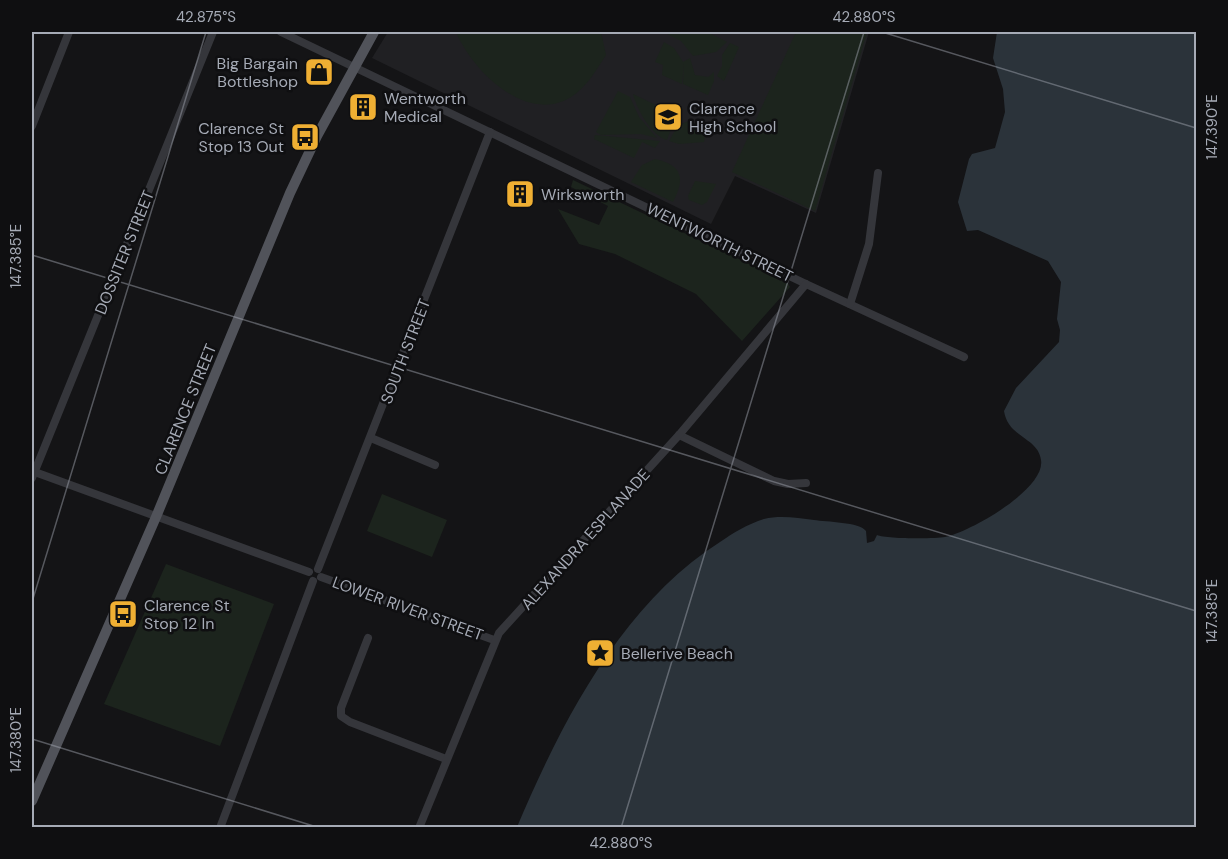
<svg xmlns="http://www.w3.org/2000/svg" width="1228" height="859" viewBox="0 0 1228 859" font-family="'DM Sans',sans-serif">
<rect width="100%" height="100%" fill="#141416"/>
<polygon fill="#202023" points="388,32 869,32 816,213 735,176 711,224 372,58"/>
<g fill="#1c241d">
<path d="M456,32H601L606,55C596,70 587,87 571,97C526,125 472,70 456,32Z"/>
<polygon points="668,32 699,34 707,32 727,42 716,52 693,56 681,41 667,34"/>
<polygon points="796,32 867,32 815,211 732,172"/>
<polygon points="664,42 674,48 683,62 690,58 695,75 708,77 714,72 714,81 708,95 683,84 684,63 682,84 662,75 663,65 655,62"/>
<polygon points="730,43 739,47 724,81 717,76 722,66 722,55"/>
<polygon points="618,91 630,97 639,117 657,138 641,134 601,135 596,132"/>
<path d="M633,94L676,115L667,140C651,136 637,109 633,94Z"/>
<polygon points="689,121 707,129 704,142 679,144 669,141 678,125"/>
<polygon points="595,135 660,141 655,148 642,142 634,158 594,139"/>
<path d="M655,159C683,165 685,179 673,202L631,182L642,165Z"/>
<polygon points="573,180 787,282 790,287 742,341 696,294 615,254 579,244 558,209 599,225 608,206 571,187"/>
<polygon points="695,181 716,184 707,202 702,205 689,200 688,196"/>
<polygon points="382,494 447,520 432,557 367,531"/>
<polygon points="166,564 274,604 220,746 104,704"/>
</g>
<path fill="#2b333a" d="M997,32H1196V827H517C561,723 622,604 720,542C733,533 748,524 764,519C780,515 798,518 814,520C826,522 860,522 866,531L867,543L874,541L877,535C886,539 935,539 945,537C970,532 1046,489 1041,460C1038,437 1008,438 1004,411L1016,388L1059,342L1060,330L1057,319L1061,282L1048,261L978,230L967,231L958,202L969,159L972,154L995,148L1005,112L1003,89L993,58Z"/>
<g fill="none" stroke-linecap="round" stroke-linejoin="round">
<g stroke="#35363b" stroke-width="8">
<polyline points="281,32 806,284 964,357"/>
<polyline points="32,126 69,32"/>
<polyline points="850,304 869,244 878,173"/>
<polyline points="679,435 774,481 788,484 806,483"/>
<polyline points="371,438 435,465"/>
<polyline points="32,471 309,572"/>
<polyline points="32,478 213,32"/>
<polyline points="318,569 490,132"/>
<polyline points="321,577 494,640"/>
<polyline points="368,638 341,708 341,716 350,722 446,759"/>
<polyline points="220,828 313,581"/>
<polyline points="419,828 499,633 679,435 806,284"/>
</g>
<polyline stroke="#51535a" stroke-width="10" points="32,801 156,517 290,193 317,136 374,32"/>
</g>
<path fill="none" stroke="#a6abb6" stroke-width="1.5" stroke-opacity="0.45" d="M882,32L1196,128M32,255L1196,611M32,602L206,32M32,739L320,828M621,828L864,32"/>
<defs>
<g id="shop-square" transform="scale(1.5)"><rect x="-9" y="-9" width="18" height="18" rx="4" fill="#efaf33" stroke="#0f0f11"/><path d="M-5-2.5h2.3a2.7 3.5 0 0 1 5.4 0H5L5.5 6h-11ZM-1.5-2.5h3a1.5 2.3 0 0 0-3 0Z" fill="#111"/></g>
<g id="building-square" transform="scale(1.5)"><rect x="-9" y="-9" width="18" height="18" rx="4" fill="#efaf33" stroke="#0f0f11"/><path d="M-4-6H4V6H1V3H-1V6H-4ZM-2.5-4.3h1.7v1.8h-1.7ZM.8-4.3h1.7v1.8H.8ZM-2.5-1h1.7V.8h-1.7ZM.8-1h1.7V.8H.8Z" fill="#111"/></g>
<g id="school-square" transform="scale(1.5)"><rect x="-9" y="-9" width="18" height="18" rx="4" fill="#efaf33" stroke="#0f0f11"/><path d="M0-5L7-2L0 1L-7-2ZM-4 1L0 2.5L4 1V4Q0 6-4 4Z" fill="#111"/></g>
<g id="bus-square" transform="scale(1.5)"><rect x="-9" y="-9" width="18" height="18" rx="4" fill="#efaf33" stroke="#0f0f11"/><path d="M-5-6H5V4H4V6H2V4H-2V6H-4V4H-5ZM-3.5-4V0h7V-4ZM-3.5 1.2v1.5H-2V1.2ZM2 1.2v1.5H3.5V1.2Z" fill="#111"/></g>
<g id="sight-square" transform="scale(1.5)"><rect x="-9" y="-9" width="18" height="18" rx="4" fill="#efaf33" stroke="#0f0f11"/><path d="M0-6L1.8-2.2L6-1.7L2.9 1.2L3.7 5.4L0 3.3L-3.7 5.4L-2.9 1.2L-6-1.7L-1.8-2.2Z" fill="#111"/></g>
</defs>
<g fill-rule="evenodd">
<use href="#shop-square" x="319" y="72"/>
<use href="#building-square" x="363" y="107"/>
<use href="#school-square" x="668" y="117"/>
<use href="#bus-square" x="305" y="137"/>
<use href="#building-square" x="520" y="194"/>
<use href="#bus-square" x="123" y="614"/>
<use href="#sight-square" x="600" y="653"/>
</g>
<g text-anchor="middle" stroke-width="5" stroke-linejoin="round" paint-order="stroke">
<g font-size="16" fill="#a6abb6" stroke="#0f0f11" text-anchor="start">
<text x="298" y="69" text-anchor="end">Big Bargain<tspan x="298" dy="18">Bottleshop</tspan></text>
<text x="384" y="104">Wentworth<tspan x="384" dy="18">Medical</tspan></text>
<text x="689" y="114">Clarence<tspan x="689" dy="18">High School</tspan></text>
<text x="284" y="134" text-anchor="end">Clarence St<tspan x="284" dy="18">Stop 13 Out</tspan></text>
<text x="541" y="200">Wirksworth</text>
<text x="144" y="611">Clarence St<tspan x="144" dy="18">Stop 12 In</tspan></text>
<text x="621" y="659">Bellerive Beach</text>
</g>
<g font-size="16" fill="#a6abb6" stroke="#0f0f11">
<text transform="translate(720 242) rotate(26)" y="6">WENTWORTH STREET</text>
<text transform="translate(124 252) rotate(-68)" y="6">DOSSITER STREET</text>
<text transform="translate(405 351) rotate(-69)" y="6">SOUTH STREET</text>
<text transform="translate(185 409) rotate(-68)" y="6">CLARENCE STREET</text>
<text transform="translate(585 539) rotate(-48)" y="6">ALEXANDRA ESPLANADE</text>
<text transform="translate(408 608) rotate(20)" y="6">LOWER RIVER STREET</text>
</g>
</g>
<rect width="1228" height="859" fill="none" stroke="#0f0f11" stroke-width="66"/>
<rect x="33" y="33" width="1162" height="793" fill="none" stroke="#a6abb6" stroke-width="2"/>
<g font-size="15" text-anchor="middle" fill="#a6abb6">
<text x="206" y="22">42.875°S</text>
<text x="864" y="22">42.880°S</text>
<text transform="translate(1212 127) rotate(-90)" y="5">147.390°E</text>
<text transform="translate(16 256) rotate(-90)" y="5">147.385°E</text>
<text transform="translate(1212 611) rotate(-90)" y="5">147.385°E</text>
<text transform="translate(16 740) rotate(-90)" y="5">147.380°E</text>
<text x="621" y="848">42.880°S</text>
</g>
</svg>
